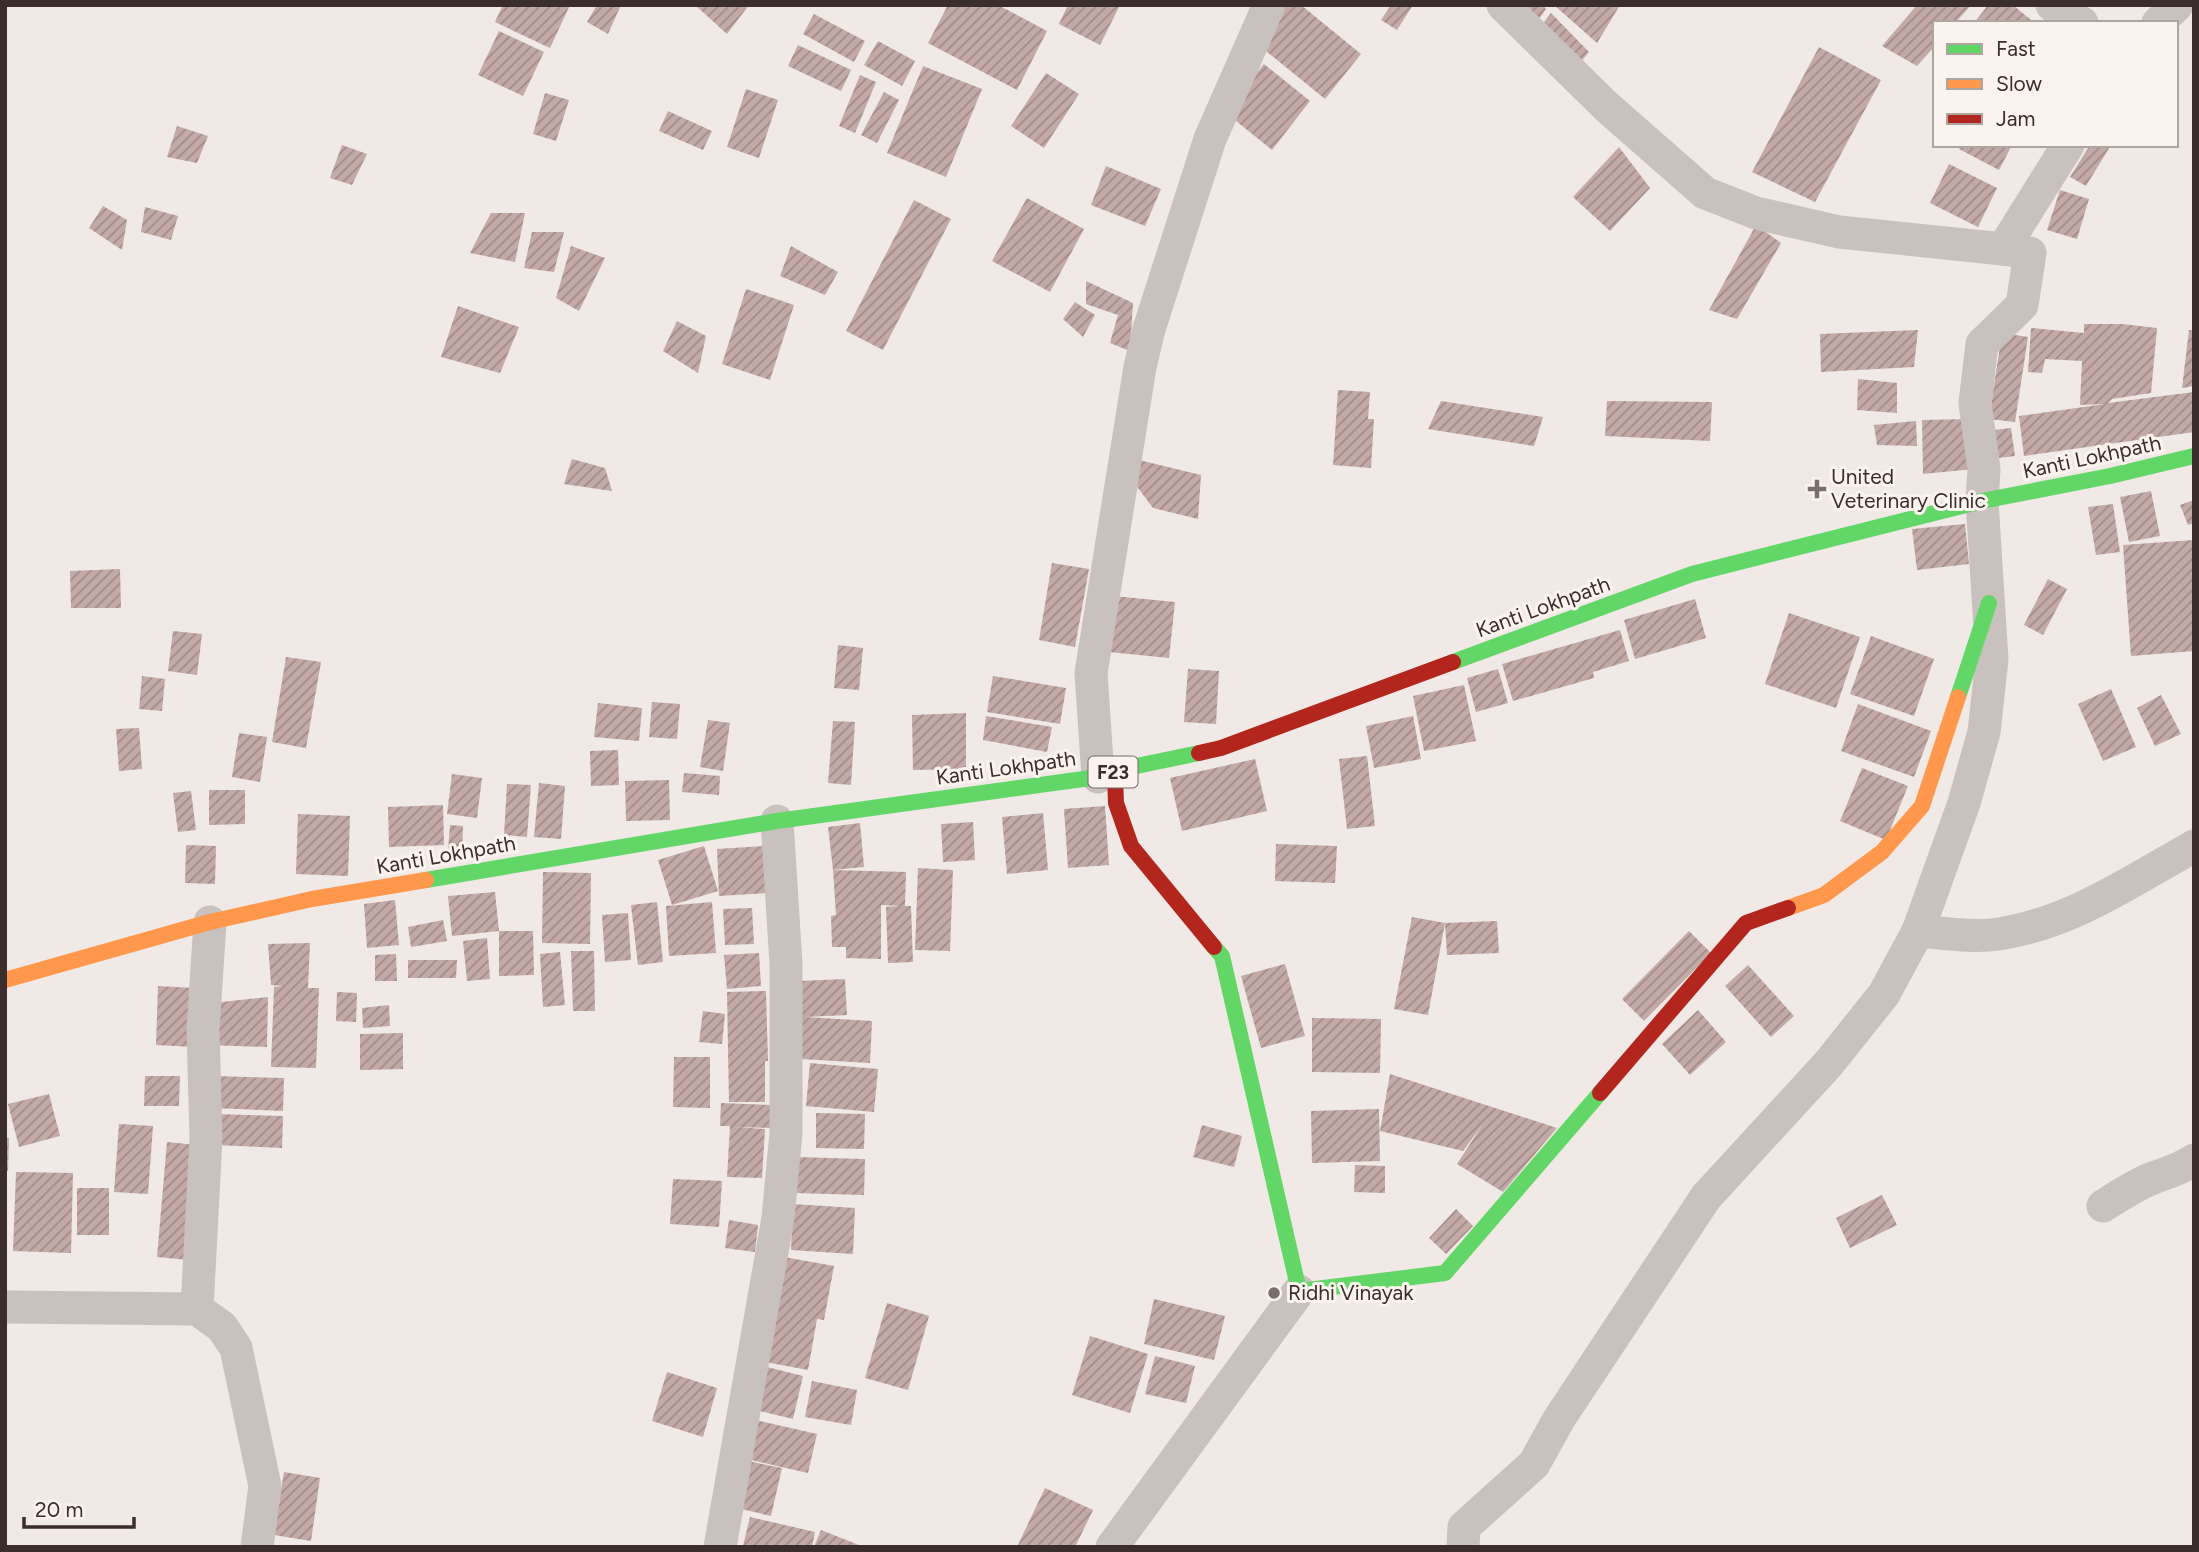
<svg xmlns="http://www.w3.org/2000/svg" width="2199" height="1552" viewBox="0 0 2199 1552" font-family="Figtree,sans-serif">
<defs>
<pattern id="building-hatch" width="6" height="6" patternUnits="userSpaceOnUse" patternTransform="scale(1.75)"><rect width="6" height="6" fill="#c3aaa7"/><path d="M-1 1l2-2M0 6l6-6M5 7l2-2" fill="none" stroke="#a08b88"/></pattern>
</defs>
<rect width="100%" height="100%" fill="#f0e9e5"/>
<g fill="url(#building-hatch)">
<polygon points="503,5 570,5 550,48 495,22"/>
<polygon points="597,5 621,5 608,34 587,22"/>
<polygon points="695,5 749,5 727,34"/>
<polygon points="948,5 998,5 1047,31 1017,90 928,43"/>
<polygon points="1068,5 1120,5 1100,45 1059,24"/>
<polygon points="1286,5 1301,5 1361,54 1325,99 1256,43"/>
<polygon points="1391,5 1413,5 1397,30 1381,20"/>
<polygon points="1512,5 1543,5 1546,9 1532,29"/>
<polygon points="1554,5 1620,5 1597,43"/>
<polygon points="1917,5 1971,5 1955,23 1935,23 1935,46 1917,66 1882,46"/>
<polygon points="1988,5 2013,5 2031,20 2028,23 1974,23"/>
<polygon points="1551,13 1589,52 1573,71 1536,33"/>
<polygon points="814,14 865,41 854,62 803,34"/>
<polygon points="499,31 544,52 523,96 478,75"/>
<polygon points="878,41 915,61 902,86 864,65"/>
<polygon points="798,45 851,70 841,91 788,66"/>
<polygon points="1819,47 1881,80 1815,202 1752,172"/>
<polygon points="1264,64 1310,101 1272,150 1225,112"/>
<polygon points="923,66 982,89 946,177 887,153"/>
<polygon points="1046,73 1079,94 1044,148 1011,126"/>
<polygon points="860,75 876,82 855,133 839,126"/>
<polygon points="746,89 778,100 759,158 727,147"/>
<polygon points="884,92 899,100 877,143 861,135"/>
<polygon points="545,93 569,100 556,141 533,134"/>
<polygon points="668,111 712,131 703,150 659,131"/>
<polygon points="177,126 208,136 197,163 167,157"/>
<polygon points="342,145 367,154 352,185 330,178"/>
<polygon points="1961,145 2012,145 1999,170 1959,149"/>
<polygon points="2090,145 2111,145 2086,186 2070,177"/>
<polygon points="1619,147 1650,188 1610,231 1573,197"/>
<polygon points="1949,164 1997,188 1978,227 1930,203"/>
<polygon points="1106,166 1161,189 1145,226 1091,205"/>
<polygon points="2060,190 2089,199 2077,239 2047,230"/>
<polygon points="1027,198 1084,229 1050,292 992,261"/>
<polygon points="914,200 951,219 883,350 846,331"/>
<polygon points="103,206 127,220 122,250 89,228"/>
<polygon points="145,207 178,216 171,240 141,232"/>
<polygon points="491,213 525,213 515,262 470,253"/>
<polygon points="1756,225 1781,243 1737,319 1709,310"/>
<polygon points="532,232 564,232 554,272 524,268"/>
<polygon points="571,246 605,258 579,311 556,298"/>
<polygon points="791,246 838,272 825,295 780,276"/>
<polygon points="1086,281 1133,303 1130,351 1110,343 1118,315 1086,304"/>
<polygon points="746,289 794,305 770,380 722,364"/>
<polygon points="1075,302 1095,315 1083,337 1063,319"/>
<polygon points="458,306 519,327 500,373 441,357"/>
<polygon points="677,321 706,336 698,373 663,351"/>
<polygon points="2084,324 2122,324 2157,328 2151,393 2112,399 2108,403 2194,392 2194,432 2024,456 2019,416 2105,404 2080,405 2082,361 2045,359 2042,373 2028,372 2031,328 2084,333"/>
<polygon points="1918,330 1914,367 1821,372 1820,334"/>
<polygon points="2189,330 2194,330 2194,386 2182,388"/>
<polygon points="2002,333 2028,337 2015,422 1989,419"/>
<polygon points="1858,379 1897,383 1897,413 1857,410"/>
<polygon points="1338,390 1370,392 1368,419 1374,419 1371,468 1333,465"/>
<polygon points="1441,401 1543,417 1534,446 1428,429"/>
<polygon points="1607,401 1712,402 1710,441 1605,436"/>
<polygon points="1968,419 1974,469 1923,474 1922,420"/>
<polygon points="1916,421 1917,446 1877,445 1874,425"/>
<polygon points="2011,428 2015,456 1990,459 1986,431"/>
<polygon points="572,459 605,468 612,491 564,484"/>
<polygon points="1139,460 1201,475 1198,519 1153,508 1135,484"/>
<polygon points="2151,491 2160,536 2129,542 2120,497"/>
<polygon points="2194,500 2194,523 2188,525 2180,505"/>
<polygon points="2113,504 2120,552 2096,555 2088,507"/>
<polygon points="1965,524 1969,564 1917,570 1912,529"/>
<polygon points="2194,540 2194,651 2131,656 2123,545"/>
<polygon points="1052,563 1089,569 1075,647 1039,640"/>
<polygon points="120,569 121,608 71,608 70,571"/>
<polygon points="2048,579 2067,589 2043,635 2024,625"/>
<polygon points="1114,596 1175,602 1169,658 1109,652"/>
<polygon points="1695,599 1706,638 1635,659 1624,620"/>
<polygon points="1789,613 1860,637 1836,708 1765,684"/>
<polygon points="1620,630 1629,661 1593,672 1594,678 1513,701 1502,664"/>
<polygon points="173,631 202,634 197,675 168,671"/>
<polygon points="1871,636 1934,659 1914,716 1850,694"/>
<polygon points="838,645 863,648 859,690 834,688"/>
<polygon points="286,657 321,662 306,748 272,742"/>
<polygon points="1188,669 1219,671 1216,724 1184,722"/>
<polygon points="1498,669 1508,703 1476,712 1467,678"/>
<polygon points="142,676 165,679 162,711 139,709"/>
<polygon points="993,676 1066,688 1060,724 987,712"/>
<polygon points="1464,685 1476,741 1424,751 1413,696"/>
<polygon points="2111,689 2136,747 2103,761 2078,704"/>
<polygon points="2161,695 2181,734 2155,746 2137,708"/>
<polygon points="652,702 680,704 677,739 649,737"/>
<polygon points="598,703 642,708 639,741 594,737"/>
<polygon points="1858,704 1931,731 1914,777 1841,751"/>
<polygon points="966,713 966,769 913,770 912,715"/>
<polygon points="986,716 1052,727 1047,752 983,740"/>
<polygon points="1413,716 1421,759 1374,768 1366,726"/>
<polygon points="708,720 730,723 723,771 700,767"/>
<polygon points="833,721 855,722 851,785 828,783"/>
<polygon points="139,728 142,769 119,771 116,729"/>
<polygon points="239,733 267,737 260,782 232,777"/>
<polygon points="618,750 619,785 591,786 590,751"/>
<polygon points="1367,756 1375,826 1347,829 1339,759"/>
<polygon points="1255,759 1267,811 1182,831 1170,778"/>
<polygon points="1862,768 1908,786 1886,840 1840,821"/>
<polygon points="684,773 720,776 719,795 682,792"/>
<polygon points="452,774 482,778 477,818 447,814"/>
<polygon points="669,780 670,820 626,821 625,781"/>
<polygon points="539,783 565,786 561,839 534,837"/>
<polygon points="507,784 531,785 527,837 504,835"/>
<polygon points="209,790 245,790 245,824 209,825"/>
<polygon points="191,791 196,830 178,832 173,793"/>
<polygon points="443,805 444,845 389,847 388,807"/>
<polygon points="1105,806 1109,865 1068,868 1064,809"/>
<polygon points="1043,813 1048,870 1007,874 1002,817"/>
<polygon points="298,814 350,816 348,876 296,874"/>
<polygon points="973,822 975,860 943,862 941,824"/>
<polygon points="860,823 864,867 833,870 828,827"/>
<polygon points="450,825 463,826 462,851 448,850"/>
<polygon points="1276,844 1337,846 1335,883 1275,881"/>
<polygon points="186,845 216,846 215,884 185,883"/>
<polygon points="704,846 718,891 672,905 658,860"/>
<polygon points="764,846 767,893 719,896 717,849"/>
<polygon points="918,868 953,870 950,951 915,950"/>
<polygon points="833,870 906,872 905,906 911,906 913,962 888,963 886,907 900,906 881,905 881,959 846,958 846,947 832,947 831,916 836,915"/>
<polygon points="543,872 591,873 590,944 542,943"/>
<polygon points="495,892 499,931 452,936 448,896"/>
<polygon points="395,900 399,945 367,948 364,904"/>
<polygon points="657,902 663,962 638,965 631,905"/>
<polygon points="712,902 716,953 669,956 666,906"/>
<polygon points="752,908 754,944 725,945 723,909"/>
<polygon points="628,913 631,960 605,962 602,915"/>
<polygon points="1412,917 1445,923 1497,921 1499,953 1447,955 1445,923 1428,1015 1394,1009"/>
<polygon points="443,920 447,941 411,947 408,927"/>
<polygon points="499,931 533,931 534,975 499,976"/>
<polygon points="1689,931 1711,953 1644,1021 1622,999"/>
<polygon points="487,938 490,979 467,981 463,941"/>
<polygon points="310,943 308,988 319,988 316,1068 271,1067 274,987 283,986 271,985 268,944"/>
<polygon points="571,951 594,951 595,1011 573,1011"/>
<polygon points="560,952 565,1005 543,1007 540,954"/>
<polygon points="759,953 761,986 727,989 724,955"/>
<polygon points="396,954 397,981 375,981 375,955"/>
<polygon points="408,960 457,960 456,978 408,978"/>
<polygon points="1285,964 1305,1036 1261,1048 1241,976"/>
<polygon points="1748,965 1794,1016 1771,1037 1725,986"/>
<polygon points="845,979 847,1015 805,1017 872,1021 870,1063 800,1059 800,981"/>
<polygon points="158,986 195,988 193,1047 156,1045"/>
<polygon points="766,991 768,1061 765,1061 765,1102 729,1102 727,992"/>
<polygon points="337,992 357,993 356,1022 336,1021"/>
<polygon points="268,997 267,1047 208,1045 212,1003"/>
<polygon points="389,1005 390,1026 363,1028 362,1008"/>
<polygon points="1698,1010 1726,1042 1690,1075 1662,1044"/>
<polygon points="703,1011 725,1014 722,1044 699,1042"/>
<polygon points="1312,1018 1381,1019 1380,1073 1312,1072"/>
<polygon points="403,1033 403,1069 360,1070 360,1034"/>
<polygon points="674,1057 710,1057 710,1108 673,1107"/>
<polygon points="810,1063 878,1069 874,1112 806,1106"/>
<polygon points="1390,1074 1557,1128 1503,1192 1457,1164 1483,1124 1463,1151 1380,1131"/>
<polygon points="145,1076 180,1076 179,1106 144,1106"/>
<polygon points="214,1076 284,1078 283,1111 213,1108"/>
<polygon points="49,1094 60,1136 19,1147 8,1104"/>
<polygon points="721,1103 771,1105 771,1128 736,1127 765,1129 762,1178 727,1177 730,1126 720,1126"/>
<polygon points="1379,1109 1380,1161 1312,1163 1311,1111"/>
<polygon points="816,1113 865,1114 864,1149 816,1148"/>
<polygon points="216,1114 283,1116 282,1148 215,1145"/>
<polygon points="119,1124 153,1126 148,1194 114,1192"/>
<polygon points="1202,1125 1242,1136 1234,1167 1193,1157"/>
<polygon points="5,1138 9,1138 8,1171 5,1171"/>
<polygon points="167,1142 197,1145 188,1260 157,1257"/>
<polygon points="796,1157 865,1159 864,1195 795,1193"/>
<polygon points="1355,1165 1385,1166 1385,1193 1354,1192"/>
<polygon points="16,1172 73,1173 71,1253 13,1251"/>
<polygon points="673,1179 722,1181 719,1227 670,1224"/>
<rect x="77" y="1188" width="32" height="47"/>
<polygon points="1882,1195 1897,1225 1850,1248 1836,1218"/>
<polygon points="793,1204 855,1208 853,1254 791,1250"/>
<polygon points="1456,1209 1473,1226 1446,1254 1429,1238"/>
<polygon points="729,1220 758,1225 755,1252 725,1248"/>
<polygon points="784,1257 834,1266 824,1320 817,1319 808,1370 765,1362"/>
<polygon points="1154,1299 1225,1316 1214,1360 1144,1344"/>
<polygon points="887,1303 929,1316 908,1390 865,1378"/>
<polygon points="1090,1336 1148,1354 1130,1413 1072,1395"/>
<polygon points="1155,1356 1195,1366 1186,1403 1145,1394"/>
<polygon points="763,1366 803,1376 793,1419 752,1409"/>
<polygon points="667,1372 717,1388 703,1437 652,1421"/>
<polygon points="812,1381 857,1390 851,1425 805,1417"/>
<polygon points="755,1420 817,1434 808,1473 747,1459"/>
<polygon points="738,1459 782,1468 771,1516 728,1506"/>
<polygon points="284,1472 320,1478 311,1541 274,1535"/>
<polygon points="1045,1488 1093,1510 1075,1547 1017,1547"/>
<polygon points="750,1517 815,1532 812,1547 743,1546"/>
<polygon points="821,1530 864,1547 814,1547"/>
</g>
<g fill="none" stroke-linecap="round" stroke-linejoin="round">
<g stroke="#c9c1be" stroke-width="33">
<polyline points="1503,5 1607,107 1705,193 1756,213 1839,232 2003,249 2068,145"/>
<polyline points="2052,5 2082,23"/>
<polyline points="2158,23 2177,5"/>
<polyline points="1098,777 1091,673 1140,367 1149,329 1210,139 1269,5"/>
<polyline points="210,922 203,1030 206,1138 197,1309 222,1327 236,1348 265,1486 257,1547"/>
<path d="M1918,931C1944,933 1973,938 1999,934C2071,923 2132,881 2194,846"/>
<path d="M2103,1206C2119,1196 2135,1185 2153,1178C2169,1172 2179,1170 2194,1160"/>
<polyline points="8,1307 197,1309"/>
<polyline points="720,1547 778,1218 786,1133 786,964 777,821"/>
<polyline points="1112,1547 1299,1291"/>
<polyline points="1463,1547 1464,1527 1534,1464 1559,1419 1706,1197 1829,1063 1884,994 1918,931 1964,803 1984,732 1992,659 1982,501 1984,469 1975,403 1982,344 2022,305 2030,253 2003,249"/>
</g>
<g stroke="#63d668" stroke-width="16">
<polyline points="1453,662 1692,574 1982,501 2110,476 2194,456"/>
<polyline points="1958,697 1989,603"/>
<polyline points="426,880 777,821 1098,777 1122,769 1199,753"/>
<polyline points="1214,947 1222,956 1299,1291 1445,1273 1600,1093"/>
</g>
<g stroke="#ff974d" stroke-width="16">
<polyline points="1788,908 1824,895 1882,852 1922,806 1958,697"/>
<polyline points="5,980 210,922 312,899 426,880"/>
</g>
<g stroke="#b3261e" stroke-width="16">
<polyline points="1199,753 1221,748 1453,662"/>
<polyline points="1122,769 1115,777 1116,803 1131,846 1214,947"/>
<polyline points="1600,1093 1746,923 1788,908"/>
</g>
</g>
<g fill="#7a6f6c" stroke="#fbf3ee" stroke-width="2.5">
<path d="M1813.5 478.5h7v7h7v7h-7v7h-7v-7h-7v-7h7z"/>
<circle cx="1274" cy="1293" r="7"/>
</g>
<g text-anchor="middle" stroke-width="6" stroke-linejoin="round" paint-order="stroke">
<rect fill="#fbf3ee" stroke="#756866" stroke-width="2" x="1088.5" y="756.5" width="49" height="31" rx="5"/>
<g font-size="19" font-weight="bold" fill="#3b2d2b">
<text x="1113" y="779">F23</text>
</g>
<g font-size="21" fill="#3b2d2b" stroke="#fbf3ee">
<text transform="translate(2092 457) rotate(-12)" y="7">Kanti Lokhpath</text>
<text transform="translate(1543 607) rotate(-20)" y="7">Kanti Lokhpath</text>
<text transform="translate(1006 768) rotate(-8)" y="7">Kanti Lokhpath</text>
<text transform="translate(446 855) rotate(-10)" y="7">Kanti Lokhpath</text>
</g>
<g font-size="21" fill="#3b2d2b" stroke="#fbf3ee" text-anchor="start">
<text x="1831" y="484">United<tspan x="1831" dy="24">Veterinary Clinic</tspan></text>
<text x="1288" y="1300">Ridhi Vinayak</text>
</g>
</g>
<rect width="2199" height="1552" fill="none" stroke="#3b2d2b" stroke-width="14"/>
<rect x="1933" y="21" width="245" height="126" fill="#fbf3ee" stroke="#aea4a0" stroke-width="2"/>
<rect x="1947" y="44" width="35" height="10" fill="#63d668" stroke="#aea4a0" stroke-width="2"/>
<text x="1996" y="56" font-size="21" fill="#3b2d2b">Fast</text>
<rect x="1947" y="79" width="35" height="10" fill="#ff974d" stroke="#aea4a0" stroke-width="2"/>
<text x="1996" y="91" font-size="21" fill="#3b2d2b">Slow</text>
<rect x="1947" y="114" width="35" height="10" fill="#b3261e" stroke="#aea4a0" stroke-width="2"/>
<text x="1996" y="126" font-size="21" fill="#3b2d2b">Jam</text>
<path d="M24 1517v10h110v-10" fill="none" stroke="#3b2d2b" stroke-width="3.5"/>
<text x="35" y="1517" font-size="21" fill="#3b2d2b" stroke="#fbf3ee" stroke-width="5" paint-order="stroke">20 m</text>
</svg>
